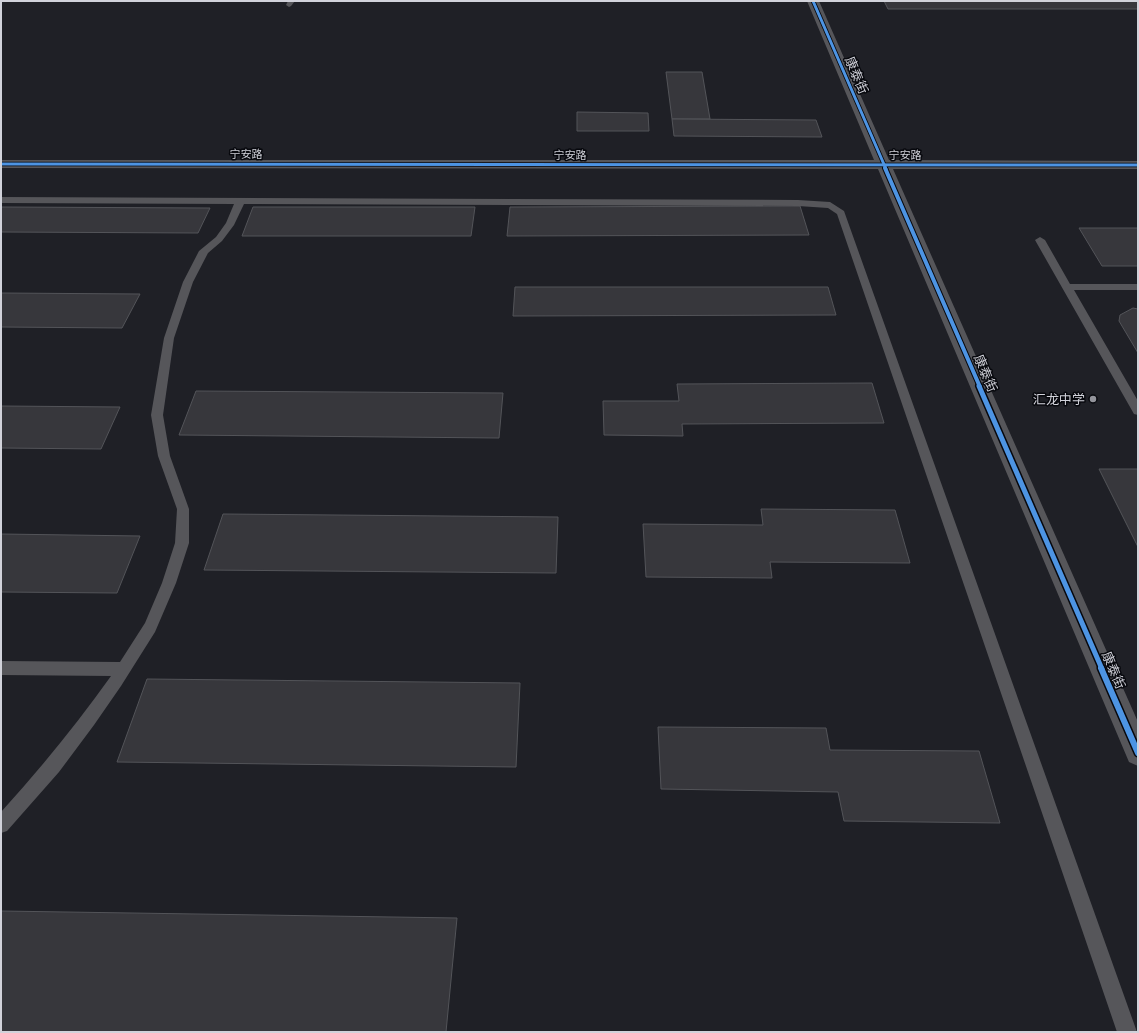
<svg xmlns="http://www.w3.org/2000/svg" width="1139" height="1033" viewBox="0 0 1139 1033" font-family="Montserrat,'Noto Sans SC',sans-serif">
<rect width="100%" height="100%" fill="#1f2026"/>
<g fill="#37373c" stroke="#535459">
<polygon points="884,1 1138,1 1138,9 888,9"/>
<polygon points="666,72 702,72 710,119 672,119"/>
<polygon points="577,112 648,113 649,131 577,131"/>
<polygon points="672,119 816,120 822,137 674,136"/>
<polygon points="800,206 809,235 507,236 510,207"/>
<polygon points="1,207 210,208 198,233 1,232"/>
<polygon points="253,207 475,207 471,236 242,236"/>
<polygon points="1079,228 1138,228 1138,266 1102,266"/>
<polygon points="515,287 828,287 836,315 513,316"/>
<polygon points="1,293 140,294 122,328 1,327"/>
<polygon points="1133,308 1138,309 1138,353 1119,321 1120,315"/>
<polygon points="872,383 884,423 682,424 683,436 604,435 603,401 679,401 677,384"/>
<polygon points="196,391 503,393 499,438 179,435"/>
<polygon points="1,406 120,407 101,449 1,448"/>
<polygon points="1099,469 1138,469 1138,547"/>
<polygon points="761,509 895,510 910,563 770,562 772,578 646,577 643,524 763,525"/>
<polygon points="223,514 558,517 556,573 204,570"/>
<polygon points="1,534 140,536 117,593 1,592"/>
<polygon points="147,679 520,683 516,767 117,762"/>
<polygon points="658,727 826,728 830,750 979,751 1000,823 844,821 838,792 661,789"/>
<polygon points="1,911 457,918 446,1032 1,1032"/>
</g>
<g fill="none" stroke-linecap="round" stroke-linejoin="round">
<g fill="#56565a" fill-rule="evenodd">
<polygon points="288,1 295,1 291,6 289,7 286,5"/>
<path d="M1,197L798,200L830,202L844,211L1137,1032H1117L837,214L828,208L798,206L244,204L234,225L222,241L208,253L193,282L174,338L163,415L170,456L189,509V543L176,583L155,632L121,686L94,725L59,772L7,831L1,833V812C40,769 77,724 111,676L1,675V661L120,662L145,623L162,583L175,543L177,509L158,456L151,415L164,338L183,282L199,251L216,237L226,223L234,204L1,203Z"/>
<polygon points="1040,237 1045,240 1070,284 1138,284 1138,290 1074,290 1138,401 1138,415 1134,414 1035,240"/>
</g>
<polygon fill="#56565a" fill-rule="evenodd" points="807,1 819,1 889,160 1138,161 1138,169 893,169 1138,722 1138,766 1129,762 878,169 1,168 1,160 874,160"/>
<g stroke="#07080d" stroke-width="4.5">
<g id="cycleway-far3">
<polyline points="813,1 886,169"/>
<polyline points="1,164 1138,165"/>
</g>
</g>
<g stroke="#07080d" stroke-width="6">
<polyline id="cycleway-far2" points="885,168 980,387"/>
</g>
<g stroke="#07080d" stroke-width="8">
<polyline id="cycleway-far1" points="979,386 1102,669"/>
</g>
<g stroke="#07080d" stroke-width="9">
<polyline id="cycleway" points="1101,668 1138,753"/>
</g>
<use href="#cycleway-far3" stroke="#4d94e3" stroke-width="3"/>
<use href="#cycleway-far2" stroke="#4d94e3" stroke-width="4"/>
<use href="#cycleway-far1" stroke="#4d94e3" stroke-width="5"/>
<use href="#cycleway" stroke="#4d94e3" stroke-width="6"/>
</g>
<circle fill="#93949b" stroke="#07080d" stroke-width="1.5" cx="1093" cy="399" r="4"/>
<g text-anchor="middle" stroke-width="3" stroke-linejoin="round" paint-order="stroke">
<g font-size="11" fill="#d1d2da" stroke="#07080d">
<text x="246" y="158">宁安路</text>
<text x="570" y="159">宁安路</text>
<text x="905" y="159">宁安路</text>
</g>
<g font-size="13" fill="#d1d2da" stroke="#07080d">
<text transform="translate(857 75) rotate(67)" y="5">康泰街</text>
<text transform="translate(986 373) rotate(67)" y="5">康泰街</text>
<text transform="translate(1114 670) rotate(67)" y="5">康泰街</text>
</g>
<g font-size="13" fill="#d1d2da" stroke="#07080d" text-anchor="end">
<text x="1085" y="404">汇龙中学</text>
</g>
</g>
<rect width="1139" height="1033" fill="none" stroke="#d1d2da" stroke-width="4"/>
</svg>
